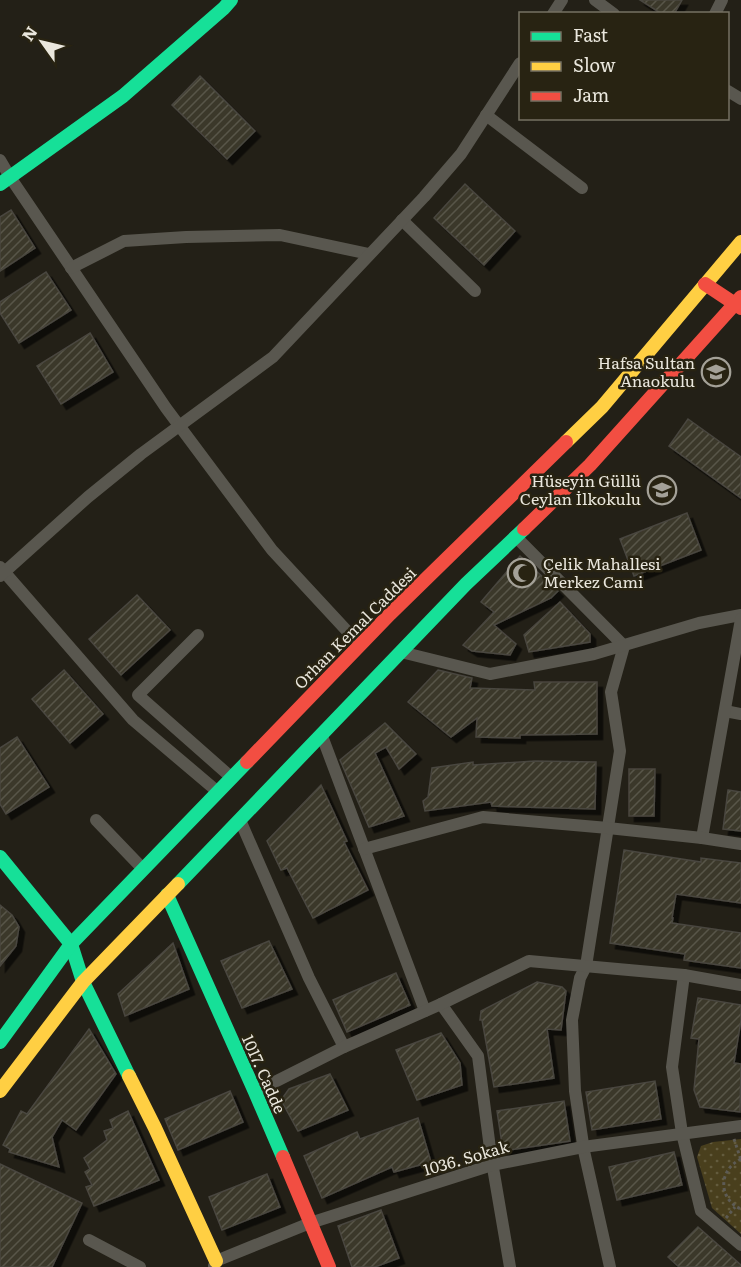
<svg xmlns="http://www.w3.org/2000/svg" width="741" height="1267" viewBox="0 0 741 1267" font-family="Literata,serif">
<defs>
<pattern id="park-dots" width="8" height="8" patternUnits="userSpaceOnUse" patternTransform="scale(1.5)"><rect width="8" height="8" fill="#493f1d"/><path d="M2 2h.1M6 6h.1" fill="none" stroke="#635b3d" stroke-width="1.8" stroke-linecap="round"/></pattern>
<pattern id="building-hatch" width="6" height="6" patternUnits="userSpaceOnUse" patternTransform="scale(1.5)"><rect width="6" height="6" fill="#3b382a"/><path d="M-1 1l2-2M0 6l6-6M5 7l2-2" fill="none" stroke="#585548"/></pattern>
<filter id="shadow"><feDropShadow dx="5.5" dy="5.5" stdDeviation="0" flood-color="#0009"/></filter>
</defs>
<rect width="100%" height="100%" fill="#232017"/>
<polygon fill="url(#park-dots)" points="741,1139 741,1234 712,1208 697,1157 701,1146 713,1142"/>
<g fill="url(#building-hatch)" stroke="#49463f" stroke-width="1.5" filter="url(#shadow)">
<polygon points="640,0 682,0 674,14 662,14"/>
<polygon points="200,76 255,131 227,159 172,105"/>
<polygon points="465,184 515,231 484,265 434,218"/>
<polygon points="11,210 35,248 0,271 0,217"/>
<polygon points="46,272 71,310 19,343 0,313 0,302"/>
<polygon points="90,333 113,372 61,404 37,366"/>
<polygon points="688,419 741,457 741,498 669,446"/>
<polygon points="687,513 701,550 634,576 620,539"/>
<polygon points="520,556 558,591 551,598 494,625 516,644 510,655 472,651 463,645 494,612 481,602"/>
<polygon points="137,595 170,630 121,675 89,639"/>
<polygon points="560,602 590,634 590,642 529,652 524,635"/>
<polygon points="64,670 103,714 70,743 32,699"/>
<polygon points="438,670 472,678 470,688 535,690 534,682 597,682 597,734 520,735 520,738 476,737 477,718 451,737 408,702"/>
<polygon points="385,723 416,754 399,769 386,747 375,753 404,816 369,827 340,760"/>
<polygon points="17,737 49,787 6,814 0,804 0,748"/>
<polygon points="535,761 596,762 595,809 520,807 492,806 491,802 425,811 423,801 428,797 432,768 473,762 473,765"/>
<polygon points="629,769 655,769 654,816 629,816"/>
<polygon points="321,785 347,841 344,842 368,890 313,918 287,868 281,870 267,841"/>
<polygon points="728,790 741,792 741,831 723,829"/>
<polygon points="624,850 701,862 701,858 741,863 741,903 676,894 672,918 673,918 672,923 741,933 741,968 684,960 685,954 610,943"/>
<polygon points="0,905 12,915 19,927 16,946 0,966"/>
<polygon points="269,941 292,989 242,1008 221,961"/>
<polygon points="173,943 189,989 125,1016 118,994"/>
<polygon points="396,973 410,1005 347,1032 333,1000"/>
<polygon points="537,982 562,987 566,991 561,1030 547,1029 554,1078 494,1087 482,1020 480,1020 481,1011"/>
<polygon points="698,998 741,1005 741,1020 734,1063 741,1064 740,1112 700,1107 694,1090 699,1039 691,1038"/>
<polygon points="89,1029 116,1074 76,1130 62,1120 52,1137 59,1167 9,1152 10,1149 3,1145 21,1111 27,1114"/>
<polygon points="441,1033 460,1063 462,1085 417,1100 396,1050"/>
<polygon points="330,1074 348,1110 298,1131 281,1100 289,1089"/>
<polygon points="655,1081 661,1119 592,1130 586,1092"/>
<polygon points="230,1091 243,1122 178,1150 165,1119"/>
<polygon points="564,1101 570,1141 503,1151 497,1111"/>
<polygon points="128,1111 159,1180 94,1206 86,1187 92,1185 85,1172 90,1169 84,1158 107,1140 104,1131 113,1128 110,1120"/>
<polygon points="418,1118 431,1162 394,1172 392,1167 322,1198 304,1156 357,1132 360,1139"/>
<polygon points="674,1152 682,1185 617,1200 609,1167"/>
<polygon points="0,1164 82,1203 52,1267 0,1267"/>
<polygon points="267,1174 280,1207 222,1230 209,1197"/>
<polygon points="381,1210 399,1258 375,1267 352,1267 338,1226"/>
<polygon points="698,1227 741,1265 741,1267 679,1267 668,1257"/>
</g>
<g fill="none" stroke-linecap="round" stroke-linejoin="round">
<g stroke="#5d5b55" stroke-width="3" stroke-dasharray="3 3" stroke-linecap="butt">
<polyline points="734,1139 741,1160"/>
<path d="M741,1159C718,1170 718,1199 741,1209"/>
<polyline points="726,1218 735,1207"/>
</g>
<g stroke="#59574f" stroke-width="12">
<polyline points="595,0 614,14"/>
<polyline points="553,14 562,0"/>
<polyline points="715,14 722,0"/>
<polyline points="728,91 741,99"/>
<polyline points="486,115 582,188"/>
<polyline points="0,160 10,177 166,408 272,550 360,645"/>
<polyline points="402,220 475,291"/>
<polyline points="71,268 124,241 186,237 280,235 369,254"/>
<polyline points="515,536 624,646 611,692 620,751 586,966 580,978 572,1020 575,1091 584,1151 610,1267"/>
<polyline points="0,567 133,720 218,792"/>
<polyline points="0,576 88,497 141,454 273,357 424,197 461,154 520,63"/>
<polyline points="198,635 138,695 232,778"/>
<polyline points="401,652 490,674 594,654 699,623 741,615"/>
<polyline points="725,711 741,714"/>
<polyline points="322,736 425,1011"/>
<polyline points="96,820 143,869"/>
<polyline points="240,820 309,978 344,1047"/>
<polyline points="702,838 741,619"/>
<polyline points="364,849 483,817 608,828 702,838 741,844"/>
<polyline points="684,975 672,1067 682,1133 701,1211 741,1245"/>
<polyline points="441,1004 478,1056 491,1156 510,1267"/>
<polyline points="255,1092 344,1047 441,1004 529,961 684,975 741,985"/>
<polyline points="89,1240 140,1267"/>
<polyline points="214,1266 216,1261 310,1223 492,1165 583,1147 741,1126"/>
</g>
<g stroke="#16e098" stroke-width="14">
<polyline points="0,184 123,96 224,8 231,0"/>
<polyline points="0,857 71,944 83,982 129,1076"/>
<polyline points="178,884 466,584 524,529"/>
<polyline points="167,895 255,1092 283,1157"/>
<polyline points="0,1042 71,944 247,762"/>
</g>
<g stroke="#ffcf43" stroke-width="14">
<polyline points="566,442 602,407 741,242"/>
<polyline points="129,1076 155,1128 216,1261"/>
<polyline points="0,1091 83,982 178,884"/>
</g>
<g stroke="#f24e42" stroke-width="14">
<polyline points="705,284 741,308"/>
<polyline points="524,529 590,465 741,297"/>
<polyline points="247,762 390,614 566,442"/>
<polyline points="283,1157 329,1267"/>
</g>
</g>
<defs>
<g id="school-ring" transform="scale(1.5)"><circle r="9.5" fill="#282312" stroke="#a4a198" stroke-width="1.5"/><path d="M0-5L7-2L0 1L-7-2ZM-4 1L0 2.5L4 1V4Q0 6-4 4Z" fill="#a4a198"/></g>
<g id="mosque-ring" transform="scale(1.5)"><circle r="9.5" fill="#282312" stroke="#a4a198" stroke-width="1.5"/><path d="M3.5-4.9A6 6 0 1 0 3.5 4.9A5 5 0 1 1 3.5-4.9Z" fill="#a4a198"/></g>
</defs>
<g fill-rule="evenodd">
<use href="#school-ring" x="716" y="372"/>
<use href="#school-ring" x="662" y="490"/>
<use href="#mosque-ring" x="522" y="573"/>
</g>
<g text-anchor="middle" stroke-width="5" stroke-linejoin="round" paint-order="stroke">
<g font-size="16" fill="#eae7dd" stroke="#282312" text-anchor="end">
<text x="695" y="369">Hafsa Sultan<tspan x="695" dy="18">Anaokulu</tspan></text>
<text x="641" y="487">Hüseyin Güllü<tspan x="641" dy="18">Ceylan İlkokulu</tspan></text>
<text x="543" y="570" text-anchor="start">Çelik Mahallesi<tspan x="543" dy="18">Merkez Cami</tspan></text>
</g>
<g font-size="16" fill="#eae7dd" stroke="#282312">
<text transform="translate(355 628) rotate(-45)" y="6">Orhan Kemal Caddesi</text>
<text transform="translate(264 1074) rotate(66)" y="6">1017. Cadde</text>
<text transform="translate(466 1158) rotate(-16)" y="6">1036. Sokak</text>
</g>
</g>
<rect x="519" y="12" width="210" height="108" fill="#282312" stroke="#767163" stroke-width="1.5"/>
<rect x="531" y="32" width="30" height="9" fill="#16e098" stroke="#767163" stroke-width="1.5"/>
<text x="573" y="42" font-size="18" fill="#eae7dd">Fast</text>
<rect x="531" y="62" width="30" height="9" fill="#ffcf43" stroke="#767163" stroke-width="1.5"/>
<text x="573" y="72" font-size="18" fill="#eae7dd">Slow</text>
<rect x="531" y="92" width="30" height="9" fill="#f24e42" stroke="#767163" stroke-width="1.5"/>
<text x="573" y="102" font-size="18" fill="#eae7dd">Jam</text>
<g transform="translate(42 42) rotate(304)" stroke="#282312" stroke-width="4.5" paint-order="stroke">
<path d="M0-4.5L10 22L0 15L-10 22Z" fill="#eae7dd"/>
<text y="-9" font-size="16" font-weight="bold" text-anchor="middle" fill="#eae7dd">N</text>
</g>
</svg>
